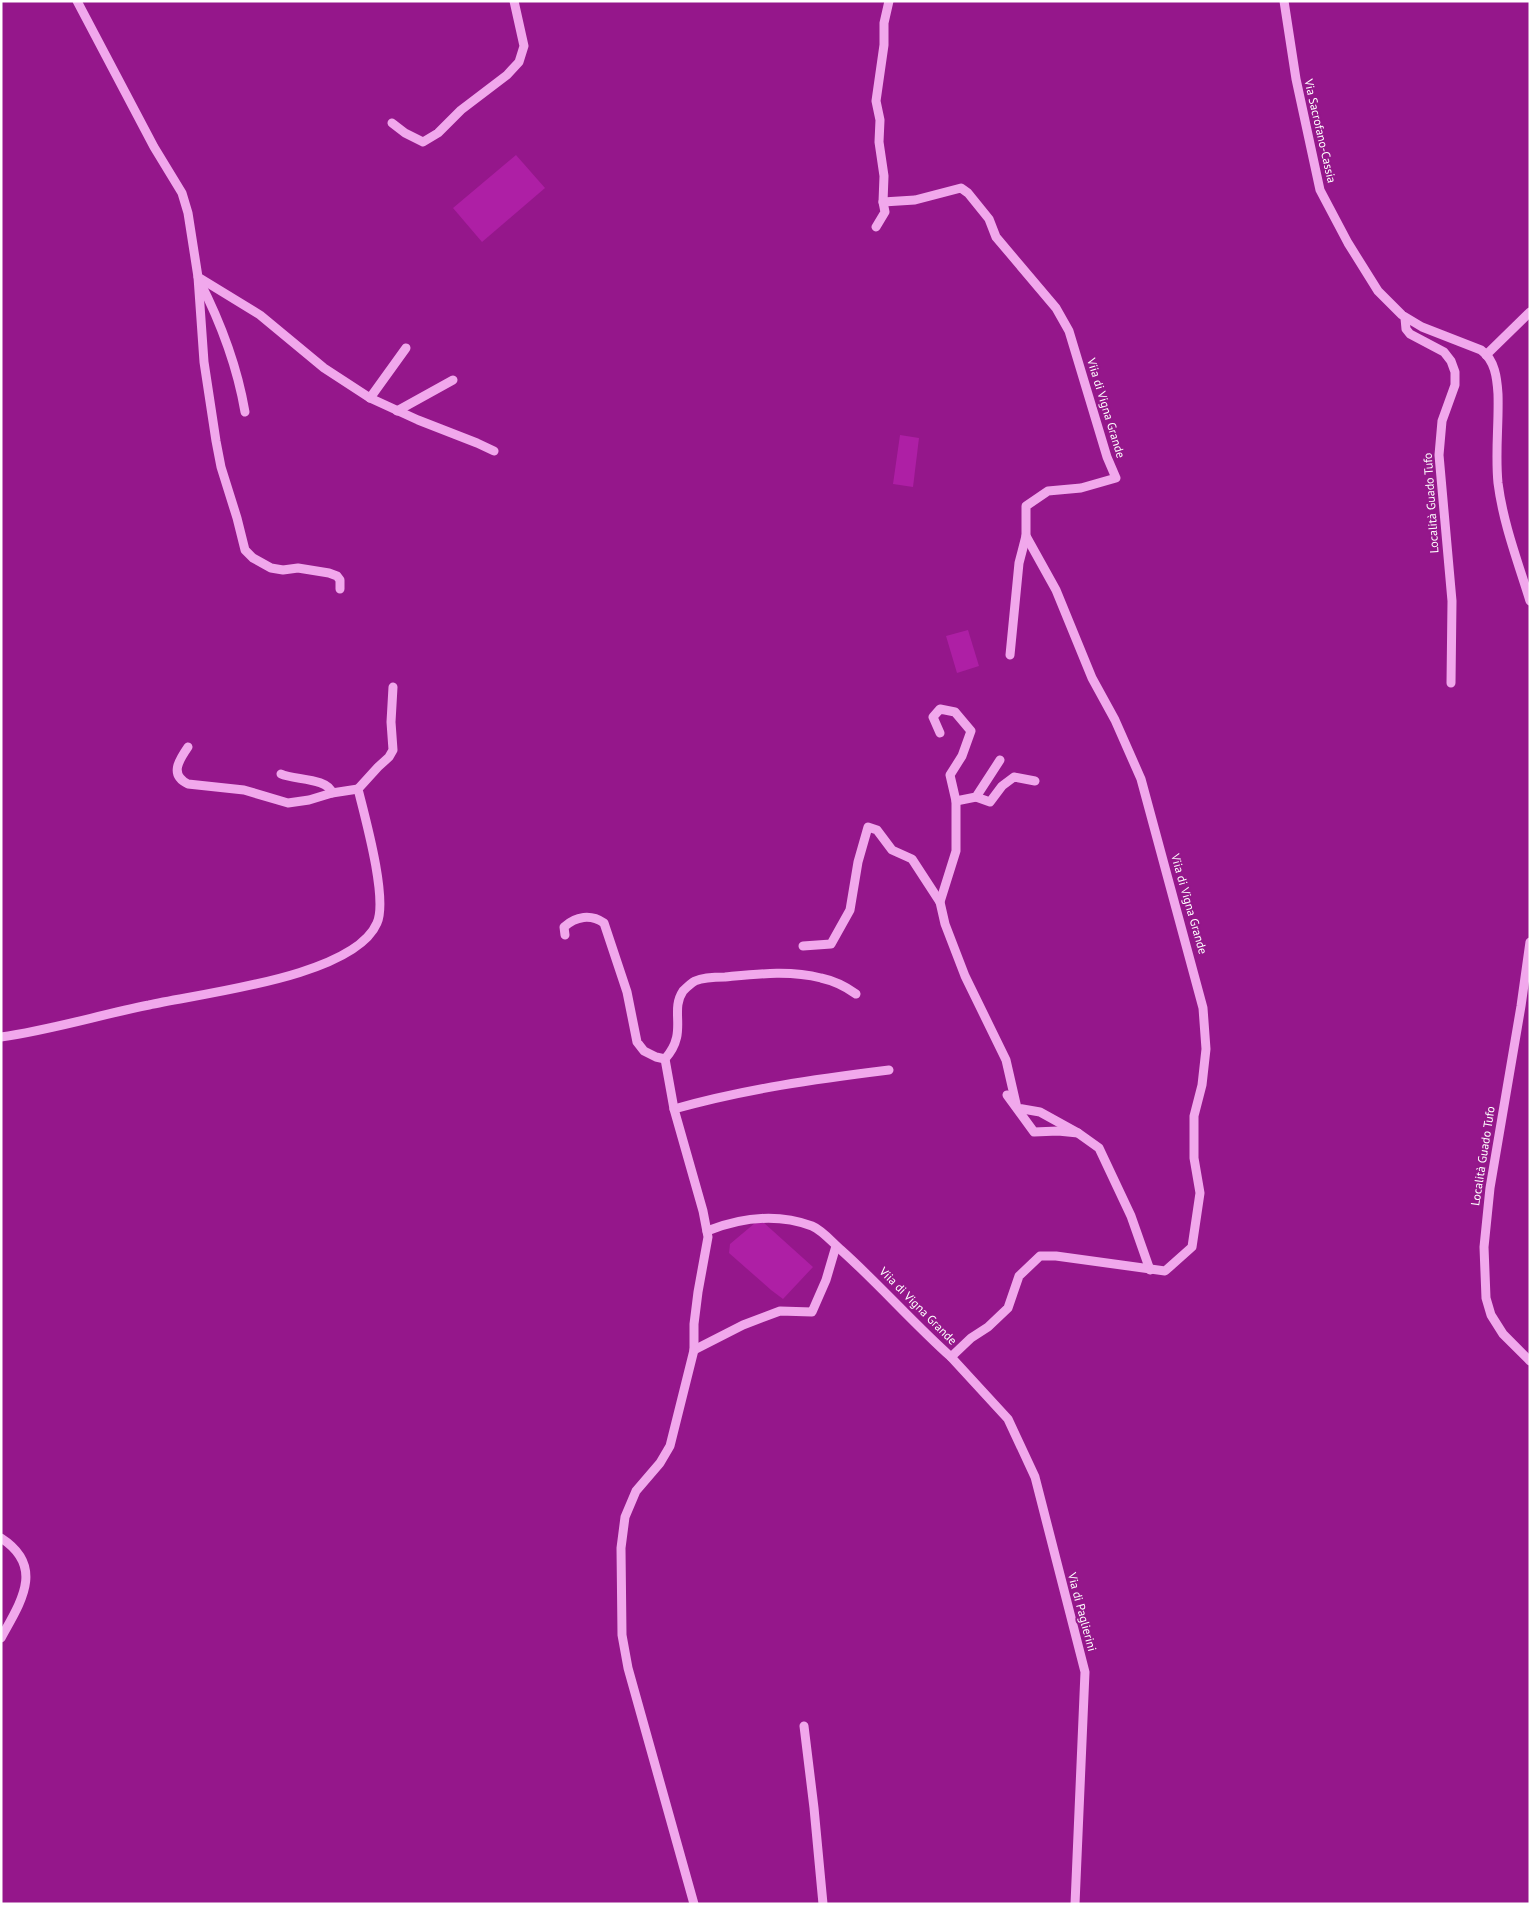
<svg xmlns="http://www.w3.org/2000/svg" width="1531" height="1905" viewBox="0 0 1531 1905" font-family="'PT Sans',sans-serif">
<rect width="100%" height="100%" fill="#95178b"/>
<g fill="#ae1fa5">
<polygon points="516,155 545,188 482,242 453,208"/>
<polygon points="900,435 919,438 913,487 893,484"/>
<polygon points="968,630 979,666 957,673 946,636"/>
<polygon points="763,1222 813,1267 783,1299 771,1290 729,1253 730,1244 755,1223"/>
</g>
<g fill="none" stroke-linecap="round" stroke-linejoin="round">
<g stroke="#f1a8ec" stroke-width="9">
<polyline points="77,1 154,147 182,193 188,213 198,277 260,315 324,368 370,398 418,420 477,443 494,451"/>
<path d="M1284,1L1296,79L1320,190L1348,243L1378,291L1402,315L1422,327L1481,350C1495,360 1497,378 1498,394C1499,424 1495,453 1498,483C1503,523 1518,562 1530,601"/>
<polyline points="392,123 405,133 423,142 438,133 461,110 507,75 519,62 524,46 514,1"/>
<polyline points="876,227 885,212 883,202 884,176 879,142 880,120 876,101 884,45 884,23 889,1"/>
<polyline points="198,277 204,362 216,441 221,467 237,518 245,550 253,558 271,568 283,570 298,568 329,573 337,576 340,580 340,589"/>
<path d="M199,280C221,323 237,365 245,412"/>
<polyline points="1405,318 1406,329 1410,334 1444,352 1451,361 1455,372 1455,385 1442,421 1439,455 1452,601 1451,683"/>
<polyline points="1486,355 1530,312"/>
<polyline points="370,398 406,348"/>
<polyline points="397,411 453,380"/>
<polyline points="1010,655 1019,563 1026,536"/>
<polyline points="940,733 933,717 940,709 955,712 971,731 962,756 950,775 956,801 956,851 940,902 945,924 965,976 1006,1060 1017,1108 1040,1112 1078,1133"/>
<path d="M188,747C179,760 169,775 188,784L244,790L288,803L309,800L332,793"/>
<path d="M281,774C294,780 328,778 332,793L358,789"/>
<polyline points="976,797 990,802 1002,786 1014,777 1035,781"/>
<polyline points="956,801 976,797 1000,760"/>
<path d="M565,935L564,927C576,916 591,914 604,923L627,992L637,1042L644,1051L656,1057L665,1059C689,1032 669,1012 683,991C686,988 691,983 695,981C704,977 716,977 725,977C757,974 790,970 821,978C835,981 845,986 856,994"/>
<polyline points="1530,942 1521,1006 1490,1188 1484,1247 1486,1298 1491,1315 1503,1334 1530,1361"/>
<polyline points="803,946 831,944 850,910 858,862 868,827 877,830 892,850 912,859 940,902"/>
<path d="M1,1037C51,1030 99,1015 149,1005C202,993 354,977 377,923C388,899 365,817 358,789L378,767L389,757L393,750L391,722L393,687"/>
<polyline points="665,1059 674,1109 703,1211 708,1237 698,1292 694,1324 694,1350 670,1446 660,1463 636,1491 625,1517 621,1548 622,1635 628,1668 694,1904"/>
<polyline points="1007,1095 1034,1132 1058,1131 1078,1133 1099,1148 1131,1216 1150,1270"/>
<path d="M674,1109C745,1089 816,1079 889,1070"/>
<path d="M707,1231C740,1218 777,1213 812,1226C822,1230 833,1243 841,1250C879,1284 913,1323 951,1357L971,1338L988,1327L1008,1308L1019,1276L1040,1256H1056L1165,1271L1192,1247L1200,1193L1194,1158V1116L1202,1085L1206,1049L1203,1008L1141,779L1115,720L1092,678L1056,590L1026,536V506L1048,491L1081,488L1116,478L1107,457L1069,331L1056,308L996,237L989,219L968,193L961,188L915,200L883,202"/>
<polyline points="694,1350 743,1325 780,1311 812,1312 826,1280 836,1246"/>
<polyline points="951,1357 1008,1419 1035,1477 1085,1672 1075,1904"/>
<path d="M1,1538C46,1567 20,1603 1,1638"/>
<polyline points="804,1726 814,1808 823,1904"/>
</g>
</g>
<g text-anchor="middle" stroke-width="4" stroke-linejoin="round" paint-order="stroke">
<g font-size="12" fill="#fff" stroke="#95178b">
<text transform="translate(1320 131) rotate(77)" y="4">Via Sacrofano-Cassia</text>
<text transform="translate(1106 408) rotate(73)" y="4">Viia di Vigna Grande</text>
<text transform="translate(1431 503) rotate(-94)" y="4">Località Guado Tufo</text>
<text transform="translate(1189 904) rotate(74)" y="4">Viia di Vigna Grande</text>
<text transform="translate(1483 1156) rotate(-81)" y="4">Località Guado Tufo</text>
<text transform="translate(918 1306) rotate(45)" y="4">Viia di Vigna Grande</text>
<text transform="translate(1082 1612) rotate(75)" y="4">Via di Paglierini</text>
</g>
</g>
<rect width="1531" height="1905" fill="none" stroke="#ffffff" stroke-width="5"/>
</svg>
